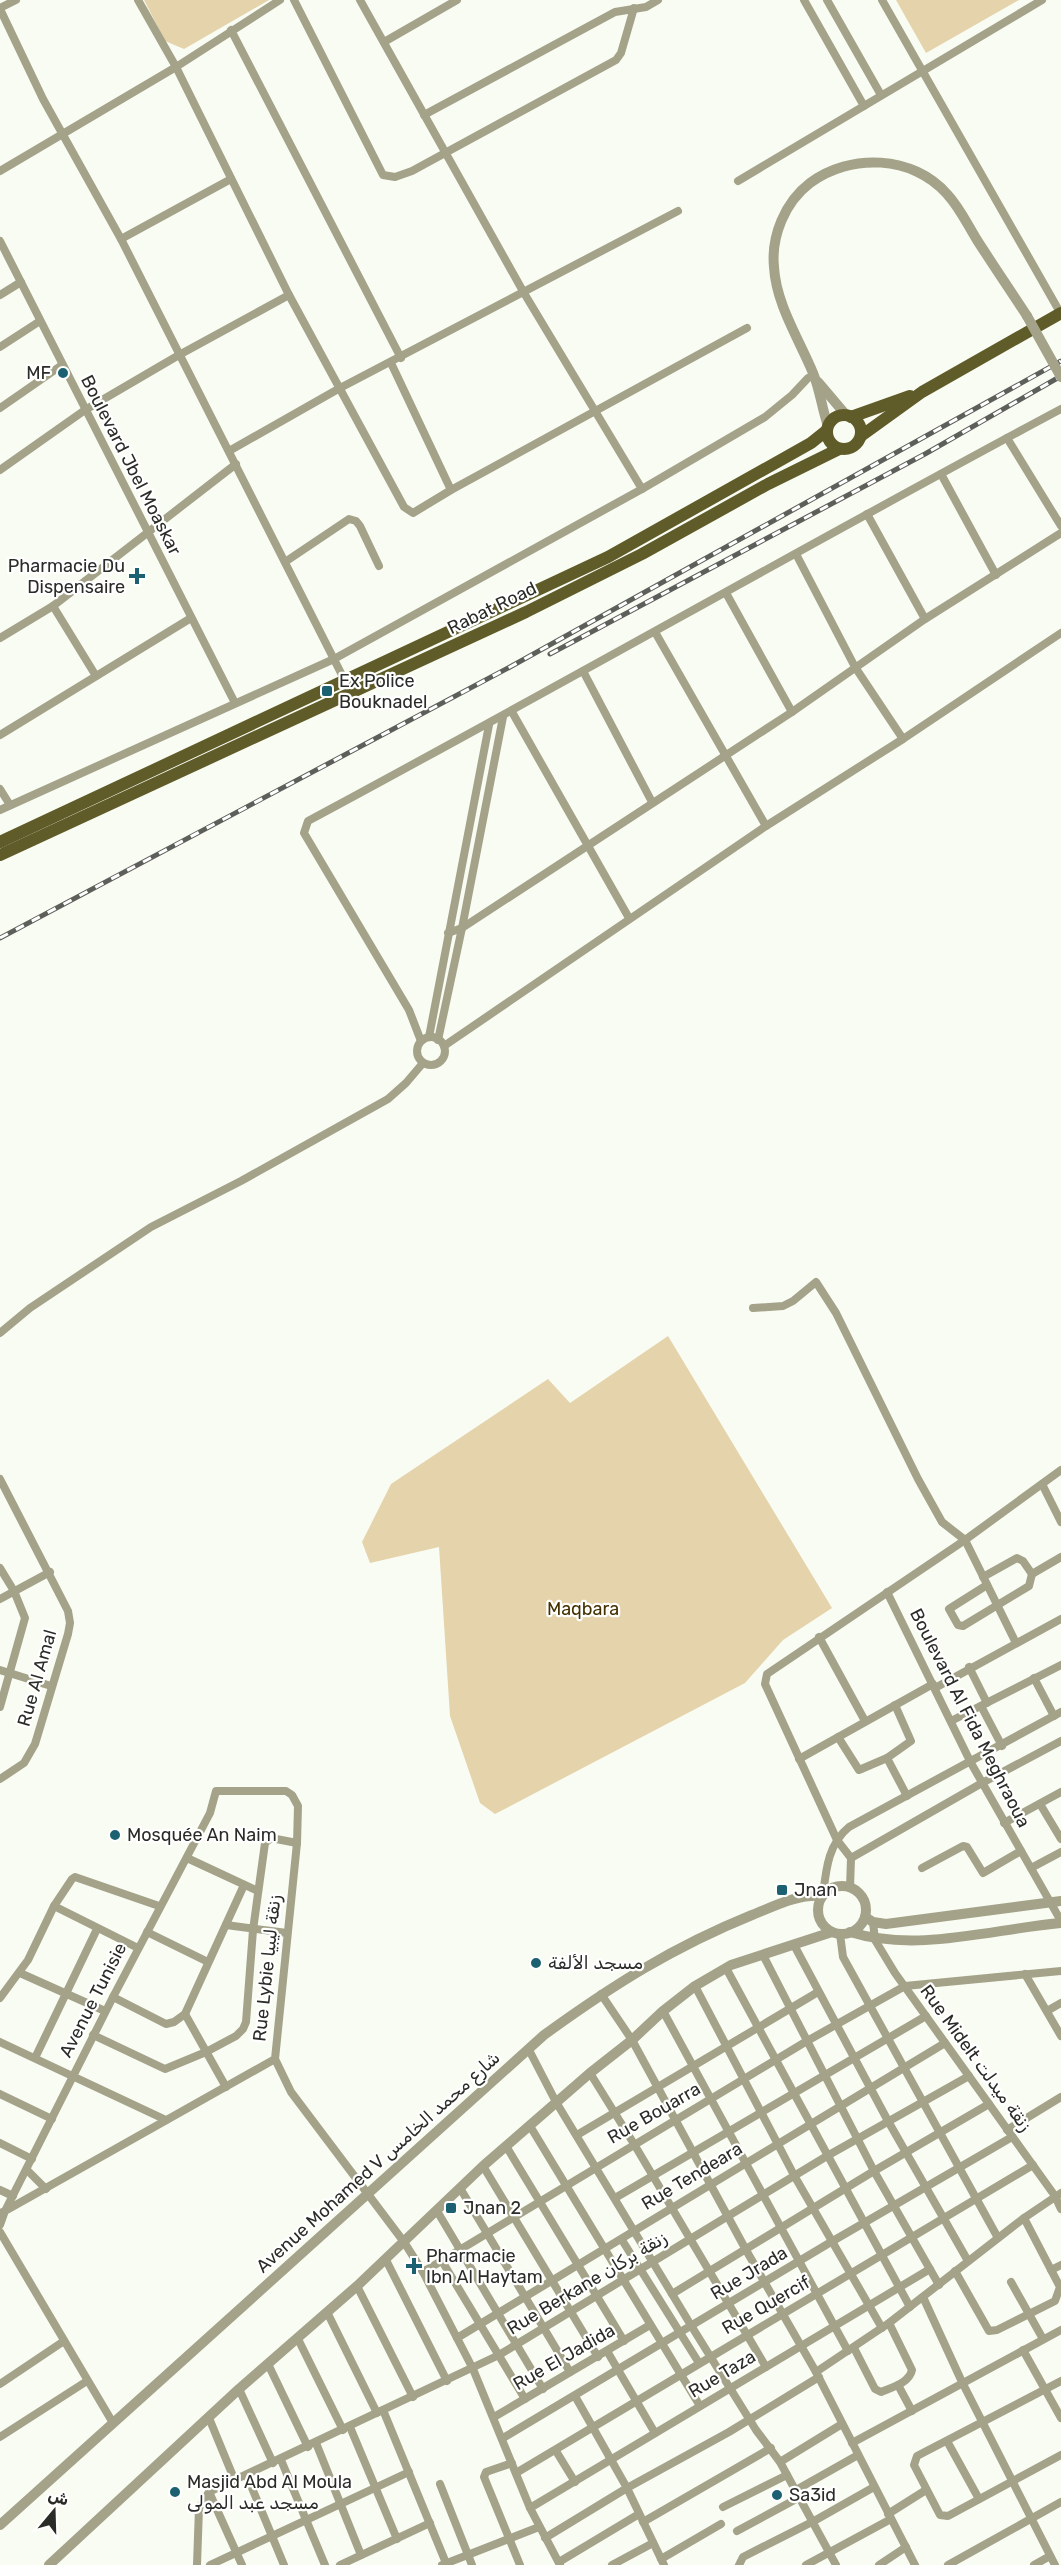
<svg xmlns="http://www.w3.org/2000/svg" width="1061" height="2565" viewBox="0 0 1061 2565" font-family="Rubik,'Noto Sans Arabic',sans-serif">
<rect width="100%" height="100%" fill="#f9fcf3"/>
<g fill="#e5d3ab">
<polygon points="144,0 269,0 184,49 165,41"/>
<polygon points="896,0 1019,0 926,53"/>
<polygon points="668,1336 832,1608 783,1640 745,1683 495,1814 480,1803 450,1716 439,1547 370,1563 362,1542 391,1484 548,1379 570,1403"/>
</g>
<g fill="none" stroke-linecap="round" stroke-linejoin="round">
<g stroke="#a4a389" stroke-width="8">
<polyline points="138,0 176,67 289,295 404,507 413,513 451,490 747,328"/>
<polyline points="294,0 383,175 395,177 412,171 616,60 621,53 634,8"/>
<polyline points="360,0 524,293 642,489"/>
<polyline points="804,0 864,106"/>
<polyline points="827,0 881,95"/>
<polyline points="882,0 1061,314"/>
<polyline points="0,8 16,0"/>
<polyline points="0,9 43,99 121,239 345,681"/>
<polyline points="231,30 401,358"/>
<polyline points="384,42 457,0"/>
<polyline points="424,115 615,12 646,7 658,0"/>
<polyline points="0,171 176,67 280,0"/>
<polyline points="738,181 1042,0"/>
<polyline points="121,239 231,179"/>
<polyline points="0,241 235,703"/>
<polyline points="0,295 21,282"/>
<polyline points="0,347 40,321"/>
<polyline points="391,363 451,490"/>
<polyline points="0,408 62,365"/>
<polyline points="1007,438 1061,526"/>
<polyline points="229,451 340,388 678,211"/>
<polyline points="0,470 85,410 179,355 289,295"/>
<polyline points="941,474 996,575"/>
<polyline points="867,514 925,619"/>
<polyline points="796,554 855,667 903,739"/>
<polyline points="285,562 349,519 356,521 360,526 379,566"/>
<polyline points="726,593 792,712"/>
<polyline points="53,606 96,676"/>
<polyline points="655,632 766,826"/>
<polyline points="0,638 53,606 236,464"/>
<polyline points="583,671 652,802"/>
<polyline points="512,712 629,918"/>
<polyline points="0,735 191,618"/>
<polyline points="0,789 10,805"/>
<polyline points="0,810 334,659 642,489 765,417 792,395 808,378 814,375"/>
<polyline points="448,933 462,928 792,712 925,619 1061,533"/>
<polyline points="429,1037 489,725"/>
<circle cx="431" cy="1051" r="14"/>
<polyline points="438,1040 462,928 503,717"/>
<path d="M421,1041L409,1010L304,833L308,821C560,686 808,544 1061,409"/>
<polyline points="444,1046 766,826 903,739 1061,633"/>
<polyline points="753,1308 783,1306 793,1301 816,1282 836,1313 918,1479 942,1522 965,1540 1016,1643"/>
<polyline points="0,1333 30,1308 151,1227 241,1181 388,1099 406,1083 423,1063"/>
<polyline points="0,1479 68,1611 70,1623 68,1634 35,1744 24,1763 0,1779"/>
<polyline points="1042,1484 1061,1522"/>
<polyline points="0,1568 14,1591 25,1618 0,1707"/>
<polyline points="983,1577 1017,1558 1023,1561 1032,1574 1061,1557"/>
<polyline points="987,1585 949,1609 958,1625 963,1626 1029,1586 1032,1574"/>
<polyline points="887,1592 971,1763 1061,1921"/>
<polyline points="0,1599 50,1572"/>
<polyline points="819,1637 865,1721"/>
<polyline points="969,1667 987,1703"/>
<polyline points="0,1670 51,1686"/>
<polyline points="1034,1678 1054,1716"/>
<polyline points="935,1688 1061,1619"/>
<polyline points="895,1705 911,1741 887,1758 907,1796"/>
<polyline points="981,1706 1002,1746"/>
<polyline points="951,1721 1061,1665"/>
<polyline points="838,1737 859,1770 887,1758"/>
<polyline points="799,1759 933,1684"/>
<polyline points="1040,1804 1061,1839"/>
<polyline points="1004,1823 1061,1792"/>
<polyline points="187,1858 258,1891"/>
<polyline points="851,1858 982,1783 1061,1741"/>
<polyline points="922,1868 963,1846 967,1847 983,1873 1021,1851"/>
<polyline points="1031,1868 1061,1852"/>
<polyline points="850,1888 851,1858 837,1840 765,1684 767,1674 965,1540 1061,1470"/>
<path d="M823,1895C826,1870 828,1844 849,1827L1061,1712"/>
<polyline points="54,1906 138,1948"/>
<polyline points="873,1922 875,1940 895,1973 1055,2196 1061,2209"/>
<polyline points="226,1925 287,1933"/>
<polyline points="147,1932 208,1962"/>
<polyline points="840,1934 843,1957 998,2238"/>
<polyline points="794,1945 888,2121 968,2261"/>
<polyline points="763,1955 874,2171 939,2285"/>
<polyline points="726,1968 910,2307"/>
<polyline points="20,1973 105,2011"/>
<polyline points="1025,1974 1061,2036"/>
<polyline points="695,1986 795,2177 882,2328"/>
<polyline points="601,1994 632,2040 746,2250 816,2372 915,2565"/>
<polyline points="113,1997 166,2024 174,2022 185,2014 244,1885"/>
<polyline points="0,1998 28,1960 54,1906 72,1879 75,1877 159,1906"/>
<polyline points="663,2011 848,2351"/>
<polyline points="1047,2011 1061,2003"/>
<polyline points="185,2014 226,2087"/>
<polyline points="93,2035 165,2069 206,2052 236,2036 243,2029 246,2022 253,1930 265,1843 271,1838 297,1843"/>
<polyline points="0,2042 166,2120"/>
<polyline points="529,2050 556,2102 692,2327 756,2430 780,2462 836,2565"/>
<polyline points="35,2058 97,1929"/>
<polyline points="275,2059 291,2092 404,2242 423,2272 473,2369 530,2508 560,2565"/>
<polyline points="590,2073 634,2144 766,2367"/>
<polyline points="0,2094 52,2119"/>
<polyline points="530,2126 700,2406"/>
<polyline points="1007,2130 1061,2097"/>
<polyline points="577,2135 818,1992"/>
<polyline points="0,2143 32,2159"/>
<polyline points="506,2146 624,2341"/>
<polyline points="483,2166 598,2357"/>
<polyline points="27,2170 46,2189"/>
<polyline points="460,2188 570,2372"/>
<polyline points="0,2190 13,2196"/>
<polyline points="615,2198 926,2016"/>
<polyline points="437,2211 543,2389"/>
<polyline points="0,2213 5,2211 275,2059 297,1843 298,1806 292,1795 286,1791 216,1791 210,1813 113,1997 5,2211 0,2225"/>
<polyline points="0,2232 113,2423"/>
<polyline points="622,2240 699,2363"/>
<polyline points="386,2260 447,2381"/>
<polyline points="442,2261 525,2399"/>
<polyline points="1051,2270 1061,2265"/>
<polyline points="955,2271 989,2331 997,2330 1055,2301 1060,2287 1024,2218"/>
<polyline points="423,2272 807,2041 905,1986 1061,1971"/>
<polyline points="1011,2282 1043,2339"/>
<polyline points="357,2286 413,2397"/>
<polyline points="672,2294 874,2171 989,2104"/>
<polyline points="923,2297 962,2382 1055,2565"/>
<polyline points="327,2312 377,2413"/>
<polyline points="457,2338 945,2043"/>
<polyline points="298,2339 343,2430"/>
<path d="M854,2348L875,2389L881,2392C893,2387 909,2383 912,2370L889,2323"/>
<polyline points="1023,2350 1061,2418"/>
<polyline points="607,2351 655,2433"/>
<polyline points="268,2364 308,2447"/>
<polyline points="816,2372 889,2323 1024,2218 1061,2193"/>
<polyline points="1061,2381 917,2456 914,2465 940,2515 948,2516 1061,2455"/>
<polyline points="0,2384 64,2341"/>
<polyline points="898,2385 912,2411"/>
<polyline points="239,2389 273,2463"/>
<polyline points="575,2396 627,2488 664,2565"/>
<polyline points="383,2410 446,2563"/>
<polyline points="494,2417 650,2325"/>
<polyline points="209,2418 235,2481"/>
<polyline points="350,2427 397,2539"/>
<polyline points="0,2437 87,2381"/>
<polyline points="503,2438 831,2242 1012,2137"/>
<polyline points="947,2441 979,2499"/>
<polyline points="316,2443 361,2555"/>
<polyline points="852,2443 1061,2330"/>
<polyline points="556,2451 575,2482"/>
<polyline points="281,2460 325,2565"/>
<polyline points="780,2462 842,2424"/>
<polyline points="512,2463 486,2472 484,2477 520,2565"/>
<polyline points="516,2473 1033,2165"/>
<polyline points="247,2476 284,2565"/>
<polyline points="440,2484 472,2565"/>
<polyline points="796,2490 858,2455"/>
<polyline points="209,2492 499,2355 827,2156 969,2076"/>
<polyline points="209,2492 242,2565"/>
<polyline points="723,2507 787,2475"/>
<polyline points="530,2508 930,2269"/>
<polyline points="888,2514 926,2490"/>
<polyline points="643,2522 771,2448"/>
<polyline points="737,2531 800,2497"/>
<polyline points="545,2538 627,2488 729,2432 819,2377"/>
<polyline points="661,2559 721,2524"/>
<polyline points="559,2562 639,2514"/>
<polyline points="197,2565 199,2508 209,2492"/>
<polyline points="210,2565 409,2472"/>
<polyline points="340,2565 430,2523"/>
<polyline points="442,2565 539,2527"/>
<polyline points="612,2565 653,2543"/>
<polyline points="739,2565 743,2557 814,2521 874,2487"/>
<polyline points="806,2565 891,2519"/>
<polyline points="879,2565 906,2547"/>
<polyline points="948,2565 1061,2502"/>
<polyline points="1034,2565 1050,2556"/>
</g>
<g stroke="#a4a389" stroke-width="10">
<polyline points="818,382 846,415"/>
<path d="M828,426C822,409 820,390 813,373C799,339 776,304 774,267C771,236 785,202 810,183C850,153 913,155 947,194C960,208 967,224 977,240C993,265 1010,290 1027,316"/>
<circle cx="842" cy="1910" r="24"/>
<polyline points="865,1917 873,1922 886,1924 1061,1901"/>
<path d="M850,1932C918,1953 992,1929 1061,1923"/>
<path d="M0,2525L544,2035C613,1985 673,1947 752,1915C775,1906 797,1894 822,1896"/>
<polyline points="49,2565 239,2389 357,2286 483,2166 590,2073 632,2040 663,2011 695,1986 731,1965 832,1932"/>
</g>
<g stroke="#5f5c29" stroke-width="12">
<circle cx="844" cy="432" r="17"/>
<polyline points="851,417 910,396"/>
<polyline points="861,436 922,392 1061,313"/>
<polyline points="0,842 608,557 811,443 826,431"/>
<polyline points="0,855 526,612 642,554 768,484 839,449"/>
</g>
<g stroke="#5d5f5a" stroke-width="5">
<g id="rail">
<polyline points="550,654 925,454 1061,376"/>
<polyline points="0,938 510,667 1061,361"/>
</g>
</g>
<use href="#rail" stroke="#fff" stroke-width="3" stroke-dasharray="9" stroke-linecap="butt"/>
<polyline stroke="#a4a389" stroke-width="10" points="1027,316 1061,377"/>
</g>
<g fill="#1c6172" stroke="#fff" stroke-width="2">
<circle cx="63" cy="373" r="6"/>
<path d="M134 567h6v6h6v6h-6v6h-6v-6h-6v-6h6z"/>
<rect x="321" y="685" width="12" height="12" rx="3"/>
<circle cx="115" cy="1835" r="6"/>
<rect x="776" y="1884" width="12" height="12" rx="3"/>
<circle cx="536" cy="1963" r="6"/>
<rect x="445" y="2202" width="12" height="12" rx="3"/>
<path d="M411 2257h6v6h6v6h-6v6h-6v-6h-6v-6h6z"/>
<circle cx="175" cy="2492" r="6"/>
<circle cx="777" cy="2495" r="6"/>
</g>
<g text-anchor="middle" stroke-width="4.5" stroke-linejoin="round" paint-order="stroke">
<g font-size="18" fill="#2a2c28" stroke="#fff" text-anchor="start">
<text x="51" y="379" text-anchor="end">MF</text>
<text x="125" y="572" text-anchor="end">Pharmacie Du<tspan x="125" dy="21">Dispensaire</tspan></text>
<text x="339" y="687">Ex Police<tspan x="339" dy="21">Bouknadel</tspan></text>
<text x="127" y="1841">Mosquée An Naim</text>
<text x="794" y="1896">Jnan</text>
<text x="548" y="1969">مسجد الألفة</text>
<text x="463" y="2214">Jnan 2</text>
<text x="426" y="2262">Pharmacie<tspan x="426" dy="21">Ibn Al Haytam</tspan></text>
<text x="187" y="2488">Masjid Abd Al Moula<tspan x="187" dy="21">مسجد عبد المولى</tspan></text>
<text x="789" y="2501">Sa3id</text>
</g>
<g font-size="18" fill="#2a2c28" stroke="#fff">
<text transform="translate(131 465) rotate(63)" y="6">Boulevard Jbel Moaskar</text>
<text transform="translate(492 608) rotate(-26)" y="6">Rabat Road</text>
<text transform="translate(37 1678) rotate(-74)" y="6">Rue Al Amal</text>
<text transform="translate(970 1718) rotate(63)" y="6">Boulevard Al Fida Meghraoua</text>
<text transform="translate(267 1968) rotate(-84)" y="6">Rue Lybie زنقة ليبيا</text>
<text transform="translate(93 2000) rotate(-63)" y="6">Avenue Tunisie</text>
<text transform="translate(976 2058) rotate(54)" y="6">Rue Midelt زنقة ميدلت</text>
<text transform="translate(654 2113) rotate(-30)" y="6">Rue Bouarra</text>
<text transform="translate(378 2162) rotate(-42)" y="6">Avenue Mohamed V شارع محمد الخامس</text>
<text transform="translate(692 2176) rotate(-31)" y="6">Rue Tendeara</text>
<text transform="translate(749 2273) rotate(-31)" y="6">Rue Jrada</text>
<text transform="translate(587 2283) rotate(-31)" y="6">Rue Berkane زنقة بركان</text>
<text transform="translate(766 2305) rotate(-30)" y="6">Rue Quercif</text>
<text transform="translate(564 2357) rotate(-30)" y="6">Rue El Jadida</text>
<text transform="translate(722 2374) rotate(-31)" y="6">Rue Taza</text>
</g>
<g font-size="18" fill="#433100" stroke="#fff">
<text x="583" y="1615">Maqbara</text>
</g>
</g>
<g transform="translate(54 2511) rotate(19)" stroke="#ffffff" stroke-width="4.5" paint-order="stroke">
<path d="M0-4.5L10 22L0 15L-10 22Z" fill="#2a2c28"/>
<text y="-9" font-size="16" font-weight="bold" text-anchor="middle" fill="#2a2c28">ش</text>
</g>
</svg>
